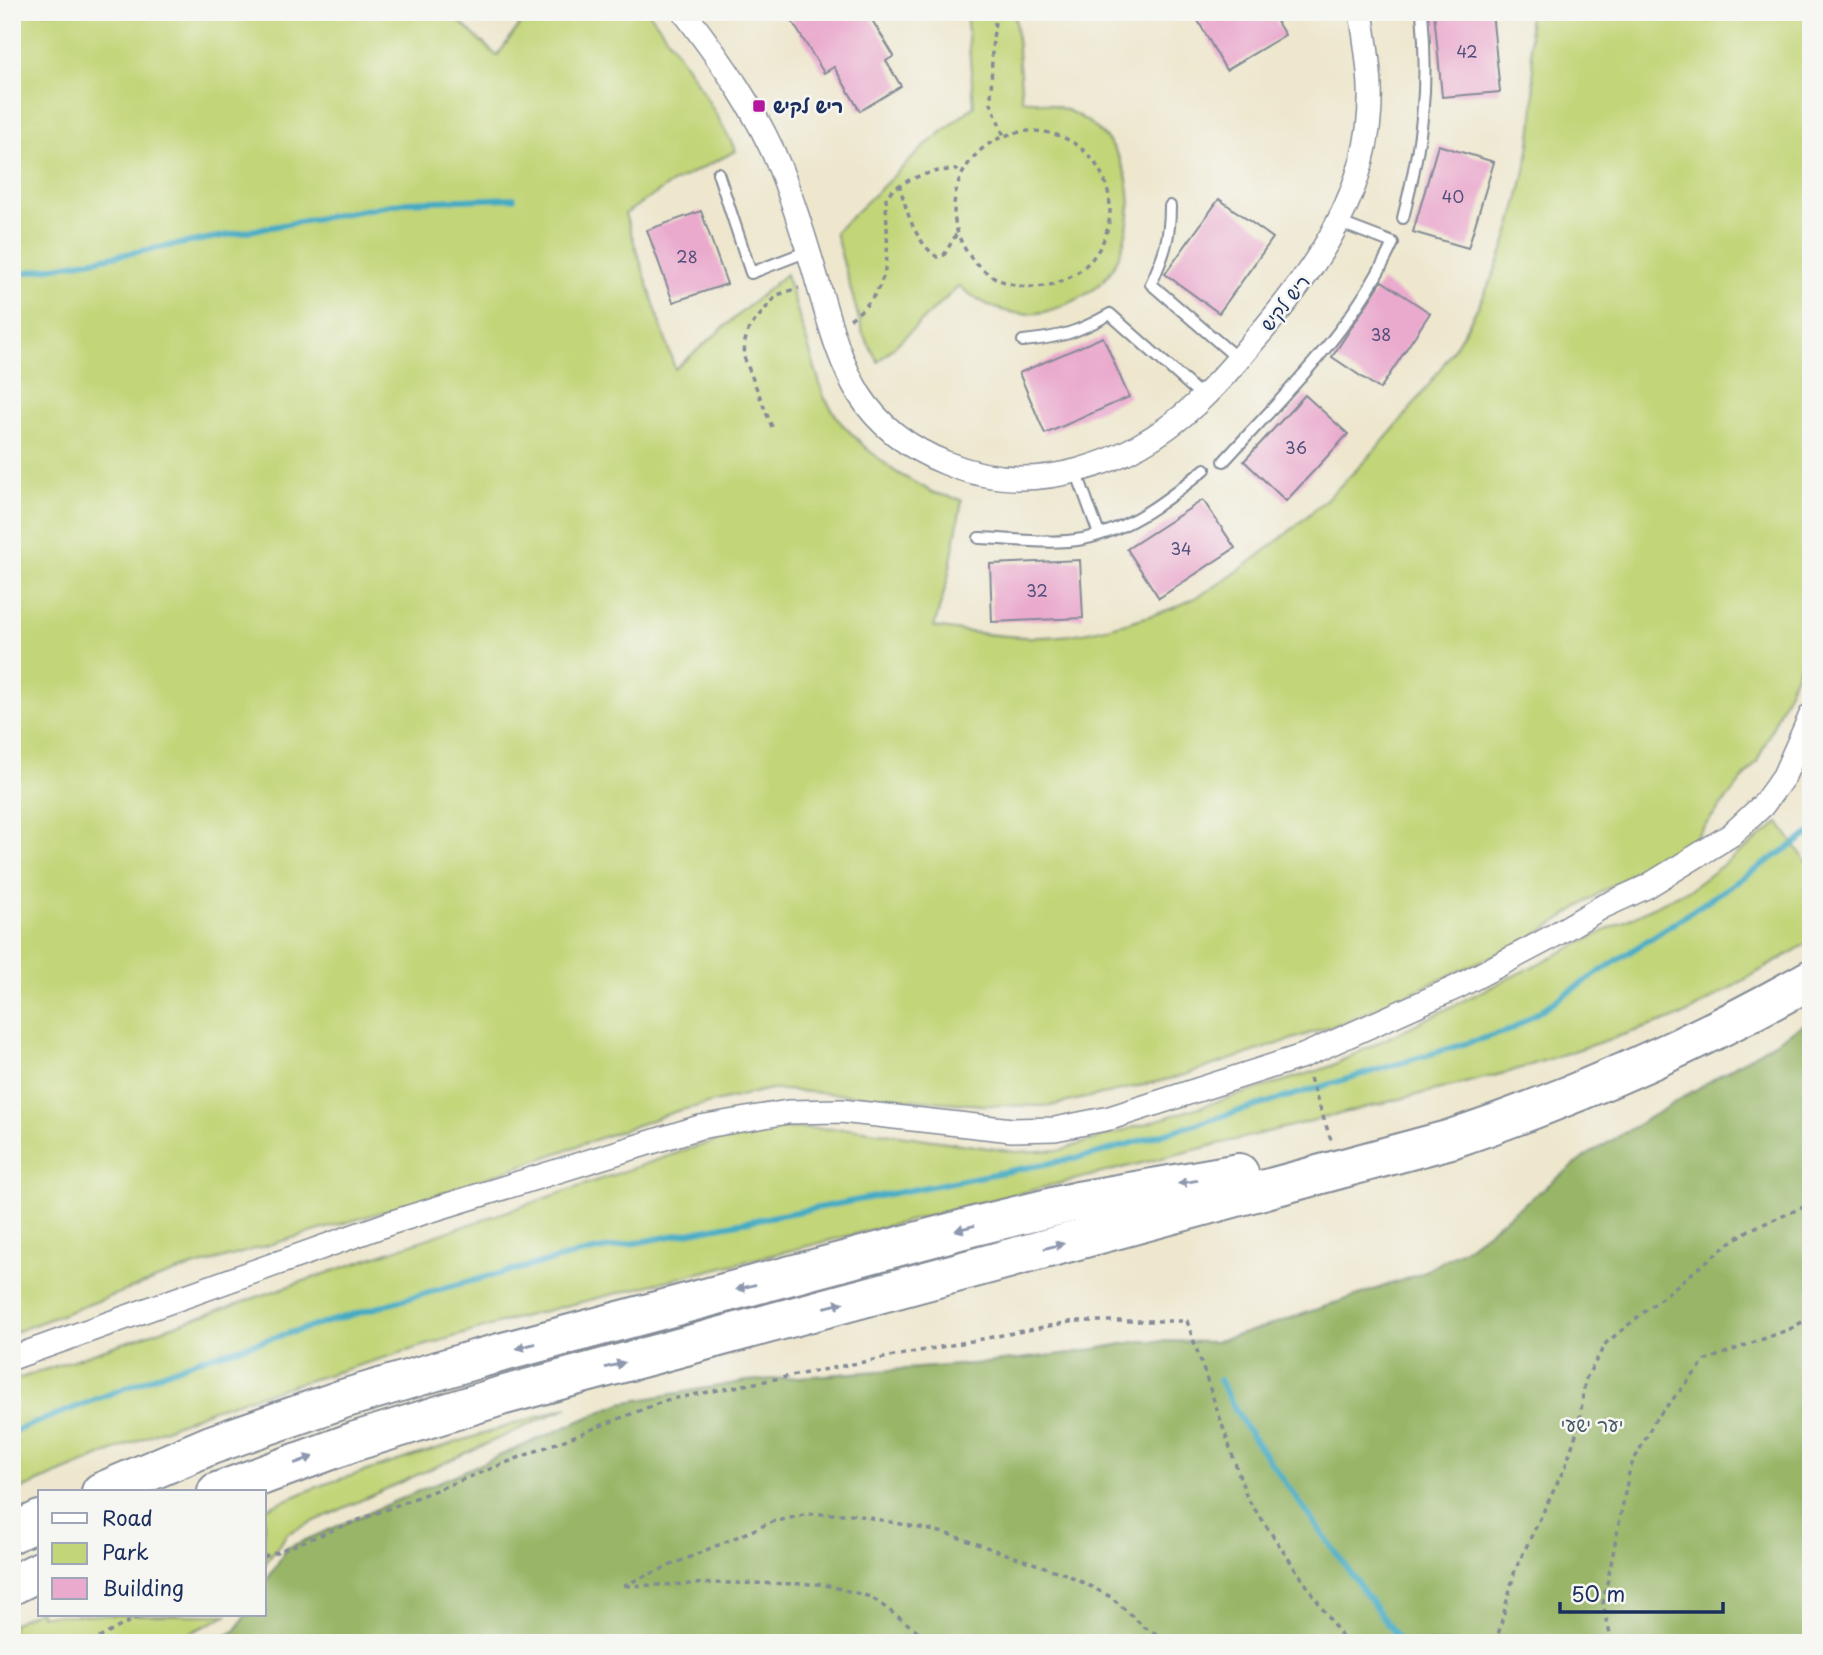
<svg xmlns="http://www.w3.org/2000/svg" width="1823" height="1655" viewBox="0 0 1823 1655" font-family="'Playpen Sans','Playpen Sans Hebrew',sans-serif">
<rect width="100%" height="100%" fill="#f6f6f2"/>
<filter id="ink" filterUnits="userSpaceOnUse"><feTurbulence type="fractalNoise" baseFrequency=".0143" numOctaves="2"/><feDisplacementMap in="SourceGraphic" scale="14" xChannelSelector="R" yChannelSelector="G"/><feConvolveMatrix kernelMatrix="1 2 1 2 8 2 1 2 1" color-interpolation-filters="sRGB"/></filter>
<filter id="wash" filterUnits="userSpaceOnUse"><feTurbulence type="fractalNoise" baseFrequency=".00686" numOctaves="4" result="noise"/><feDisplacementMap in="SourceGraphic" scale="28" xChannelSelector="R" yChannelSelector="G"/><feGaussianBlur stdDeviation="1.57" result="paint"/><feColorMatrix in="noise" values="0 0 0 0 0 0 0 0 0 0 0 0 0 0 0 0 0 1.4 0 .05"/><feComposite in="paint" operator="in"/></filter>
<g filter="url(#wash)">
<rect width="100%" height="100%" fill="#eee7ce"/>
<g fill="#c2d578" stroke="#6e826b" stroke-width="2">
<path d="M12,12H449L497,56L529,12H649C682,57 711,102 736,151L672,183L625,214L675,369L786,274L824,397L841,423L866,448L897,473L934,493L962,500L948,578L934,627C975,633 1018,640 1060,636C1094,633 1130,622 1162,612C1201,599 1234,575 1266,550C1368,471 1474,352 1511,226C1522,188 1534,136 1534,97C1534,69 1530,40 1528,12H1811V618L1801,663L1757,762L1693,840L1606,889L1528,940L1353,1019L1178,1077L1050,1106L983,1105L770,1089L677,1111L420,1201L176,1272L12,1333Z"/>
<path d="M966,12H1015L1022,100C1093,104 1142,157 1127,229C1123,250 1115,270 1099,285C1087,296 1072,302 1057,308C1020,322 988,310 959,286L878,362L863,334L835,232L926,145L974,106Z"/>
<polygon points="1779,823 1811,868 1811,941 1684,1015 1509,1072 517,1318 213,1409 12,1493 12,1381 686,1150 759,1128 857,1129 1016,1152 1061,1150 1329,1067 1692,888"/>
<polygon points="568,1407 288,1533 264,1565 264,1509 322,1485"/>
<polygon points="40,1610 40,1615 228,1615 168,1643 12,1643 12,1624"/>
</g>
<polygon fill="#99b668" stroke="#5a7263" stroke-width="2" points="1811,1020 1811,1643 213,1643 236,1630 246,1615 264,1615 264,1585 287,1548 621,1403 747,1381 985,1363 1072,1353 1140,1341 1214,1342 1262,1328 1420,1274 1469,1246 1586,1156"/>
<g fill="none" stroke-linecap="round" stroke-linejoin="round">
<g stroke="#43aac3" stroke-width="6">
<polyline points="12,275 407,202 514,198"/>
<polyline points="1219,1380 1246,1428 1401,1643"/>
<polyline points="12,1432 197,1360 451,1286 578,1254 1092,1155 1511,1030 1811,833"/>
</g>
</g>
<g id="blocks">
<g fill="#eaaacd">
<polygon points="800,12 867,12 894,56 886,61 901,86 860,111 834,67 824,73 790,18"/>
<polygon points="1193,12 1271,12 1285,35 1226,70"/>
<polygon points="1434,12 1492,12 1500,92 1442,97"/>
<polygon points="1438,145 1494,162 1468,248 1413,232"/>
<polygon points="1219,199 1273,238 1219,313 1165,274"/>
<polygon points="701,211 727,284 673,302 647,230"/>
<polygon points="1382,281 1430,313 1380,389 1332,357"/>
<polygon points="1103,337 1129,397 1045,434 1019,373"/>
<polygon points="1305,395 1348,434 1286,501 1244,461"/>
<polygon points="1203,500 1235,548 1159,598 1127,549"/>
<polygon points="1080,560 1083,618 992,622 990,564"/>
</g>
</g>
</g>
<g filter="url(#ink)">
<use href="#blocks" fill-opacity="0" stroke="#848b96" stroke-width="2"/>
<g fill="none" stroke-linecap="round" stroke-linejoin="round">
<g stroke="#848b96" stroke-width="14">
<g id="lane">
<polyline points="718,173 751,273 808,251"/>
<path d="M1170,206C1170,239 1164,255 1151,284L1238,359"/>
<path d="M1403,218C1422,143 1429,89 1422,12"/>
<path d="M1023,341C1062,337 1076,333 1110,314L1203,397"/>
<path d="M1224,461C1285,394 1355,327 1393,243L1338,222"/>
<polyline points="1076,471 1099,534"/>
<path d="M979,538C1013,539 1050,545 1083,539C1129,530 1170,498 1205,469"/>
</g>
</g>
<g stroke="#848b96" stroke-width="26">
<g id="street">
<path d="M684,12C721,61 757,111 780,168C796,209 809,252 821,294C831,328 840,362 859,394C879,426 911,449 946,463C1032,499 1129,466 1196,404C1215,386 1234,365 1251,344C1315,271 1374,189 1370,87C1369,62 1365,37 1361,12"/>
<polyline points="12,1358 393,1222 700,1127 788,1112 841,1111 1012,1130 1055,1129 1110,1118 1303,1056 1457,987 1548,939 1602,907 1646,887 1731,835 1763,805 1784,776 1811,715"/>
</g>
</g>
<g stroke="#848b96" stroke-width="42">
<g id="highway">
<polyline points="101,1492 211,1445 343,1399 477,1359 975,1226 1078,1201 1239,1173"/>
<path d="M217,1492L356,1441L501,1396L1451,1139C1575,1097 1697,1044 1811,979"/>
<polyline points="12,1533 40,1520"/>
<polyline points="12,1585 40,1571"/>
</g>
</g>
<g stroke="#848b96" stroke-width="3.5" stroke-dasharray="5 5" stroke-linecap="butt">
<polyline points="996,12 992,49 991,103 1004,136"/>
<circle cx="1032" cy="209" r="78"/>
<path d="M899,184C907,211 913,239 937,257L944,255L957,233"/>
<path d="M850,319C898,286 886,245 886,196C906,177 936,168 963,170"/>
<polyline points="772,427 744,357 745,341 749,328 777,295 799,288"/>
<polyline points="1310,1078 1331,1140"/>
<polyline points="264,1557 667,1400 1075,1321 1187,1321 1247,1498 1346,1643"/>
<polyline points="90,1643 141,1615"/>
<polyline points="934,1643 871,1597 822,1584 725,1583 622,1586 772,1522 809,1514 851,1514 945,1533 1068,1575 1111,1597 1144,1627 1173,1643"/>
<polyline points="1496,1643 1515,1570 1566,1465 1579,1425 1585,1380 1606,1343 1728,1244 1749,1230 1811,1204"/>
<polyline points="1612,1643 1603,1604 1630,1468 1655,1420 1706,1360 1790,1329 1811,1317"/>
</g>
<use href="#lane" stroke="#fff" stroke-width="10"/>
<use href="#street" stroke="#fff" stroke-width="23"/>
<use href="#highway" stroke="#fff" stroke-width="38"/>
</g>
<defs><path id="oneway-solid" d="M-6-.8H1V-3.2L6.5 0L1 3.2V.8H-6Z" transform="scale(1.75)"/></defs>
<g fill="#8d97ae">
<use href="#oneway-solid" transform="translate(1188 1182) rotate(170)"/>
<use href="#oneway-solid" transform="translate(965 1228) rotate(165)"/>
<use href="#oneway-solid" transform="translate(1054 1246) rotate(-15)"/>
<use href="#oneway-solid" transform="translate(746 1287) rotate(165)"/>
<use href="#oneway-solid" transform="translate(834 1305) rotate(-15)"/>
<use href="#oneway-solid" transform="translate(526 1346) rotate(165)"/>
<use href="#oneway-solid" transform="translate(615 1365) rotate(-15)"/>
<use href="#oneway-solid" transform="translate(304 1460) rotate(-20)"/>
</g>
</g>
<rect fill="#b5179e" stroke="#f6f6f2" stroke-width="2.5" x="752" y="99" width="14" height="14" rx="3.5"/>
<g text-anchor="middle" stroke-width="5" stroke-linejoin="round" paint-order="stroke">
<g font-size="16" fill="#4f4e7a">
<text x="1467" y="58">42</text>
<text x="1453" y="203">40</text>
<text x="687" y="263">28</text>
<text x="1381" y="341">38</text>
<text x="1296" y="454">36</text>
<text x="1181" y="555">34</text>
<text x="1037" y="597">32</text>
</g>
<g font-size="19" font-weight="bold" fill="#1b2f5e" stroke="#f6f6f2" text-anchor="start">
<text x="773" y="113">ריש לקיש</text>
</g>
<g font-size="19" fill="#1b2f5e" stroke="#f6f6f2">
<text transform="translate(1285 303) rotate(-51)" y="7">ריש לקיש</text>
</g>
<g font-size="19" fill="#455864" stroke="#f6f6f2">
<text x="1592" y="1432">יער ישעי</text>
</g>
</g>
<rect width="1823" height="1655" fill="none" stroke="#f6f6f2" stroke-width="42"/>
<rect x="38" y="1490" width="228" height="126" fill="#f6f6f2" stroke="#9ea6b7" stroke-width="2"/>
<rect x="52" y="1513" width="35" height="10" fill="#ffffff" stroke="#9ea6b7" stroke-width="2"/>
<text x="102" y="1526" font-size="21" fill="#1b2f5e">Road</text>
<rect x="52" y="1543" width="35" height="21" fill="#c2d578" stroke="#9ea6b7" stroke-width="2"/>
<text x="102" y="1560" font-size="21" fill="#1b2f5e">Park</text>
<rect x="52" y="1578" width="35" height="21" fill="#eaaacd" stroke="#9ea6b7" stroke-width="2"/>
<text x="102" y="1596" font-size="21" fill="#1b2f5e">Building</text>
<path d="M1560 1602v10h163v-10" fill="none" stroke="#1b2f5e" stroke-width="3.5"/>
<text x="1571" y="1602" font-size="21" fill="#1b2f5e" stroke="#f6f6f2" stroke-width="5" paint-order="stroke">50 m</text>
</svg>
